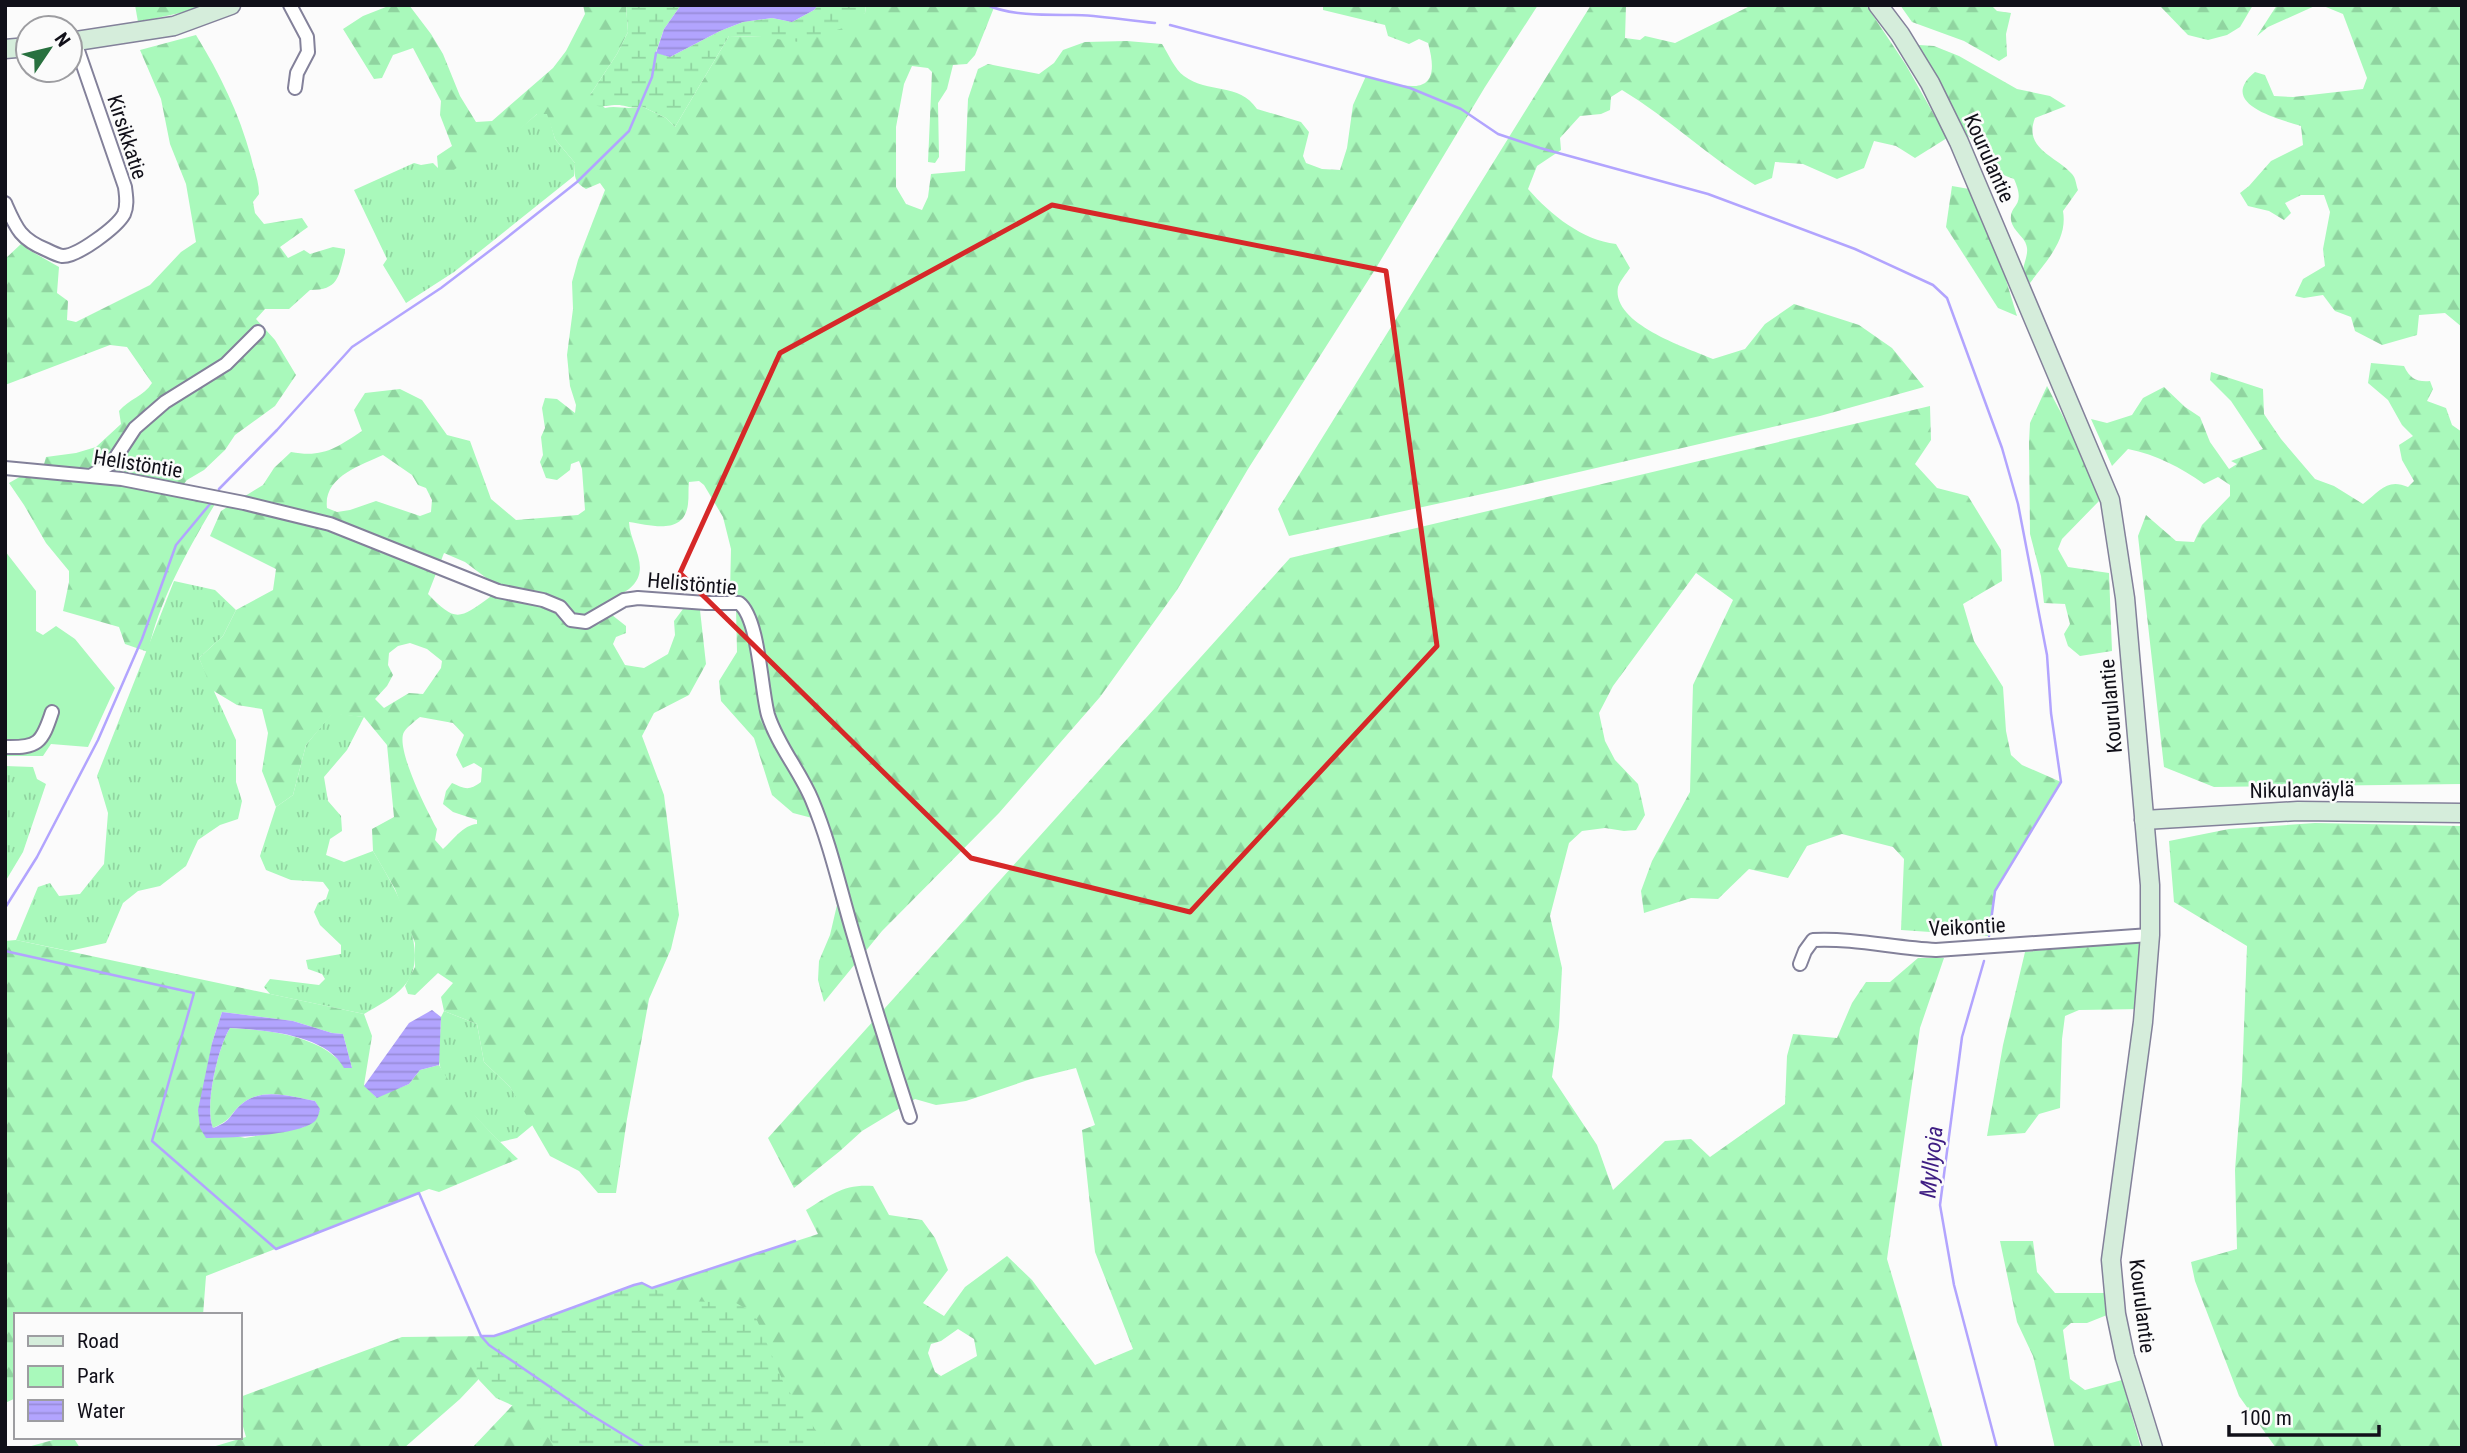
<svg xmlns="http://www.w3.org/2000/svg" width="2467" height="1453" viewBox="0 0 2467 1453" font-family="'Roboto Condensed',sans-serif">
<defs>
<pattern id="grass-tufts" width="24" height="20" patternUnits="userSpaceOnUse" patternTransform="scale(1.75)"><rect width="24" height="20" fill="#a9f9bb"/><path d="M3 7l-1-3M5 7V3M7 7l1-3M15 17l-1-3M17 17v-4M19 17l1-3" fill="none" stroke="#90d4a0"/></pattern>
<pattern id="forest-firs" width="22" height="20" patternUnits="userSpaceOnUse" patternTransform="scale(1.75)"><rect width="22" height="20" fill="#a9f9bb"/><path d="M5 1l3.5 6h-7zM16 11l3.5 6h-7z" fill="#90d4a0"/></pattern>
<pattern id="wetland-marsh" width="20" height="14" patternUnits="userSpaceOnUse" patternTransform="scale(1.75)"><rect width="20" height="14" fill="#a9f9bb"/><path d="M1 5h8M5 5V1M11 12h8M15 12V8" fill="none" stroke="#90d4a0"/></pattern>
<pattern id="water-rules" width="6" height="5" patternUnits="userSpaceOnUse" patternTransform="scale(1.75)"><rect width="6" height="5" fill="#b2a4fe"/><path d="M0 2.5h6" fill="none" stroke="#988cd9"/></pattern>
</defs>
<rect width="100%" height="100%" fill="#fbfbfb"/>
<g fill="url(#grass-tufts)">
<path d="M537,114H548L555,139L575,163L574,176L454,272L406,303L383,265L387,259L354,190L414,163L421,165L433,163L438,168C479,153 504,144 537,114Z"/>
<polygon points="174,581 215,590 236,610 223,636 199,658 236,740 236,782 242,801 238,819 220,825 198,840 186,866 160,886 138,891 123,903 106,943 69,951 16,940 38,887 50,883 59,896 80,894 104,864 108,813 97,776"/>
<path d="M332,713L364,717L347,750L324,777L328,801L341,816L342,831L330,839L326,855L344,862L373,851C392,883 435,953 404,986C394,998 377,1006 364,1014L270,994L264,987L270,979L319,985L325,979L322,974L308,969L306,960L341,954V945L320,925L314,912L318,903L326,899L329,890L323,882L291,880L266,870L260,856L276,807L293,795L306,745Z"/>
<polygon points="5,766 33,767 37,779 46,784 23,852 5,882"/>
<path d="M444,1011L477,1024L484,1062L510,1087L534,1124L517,1138L500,1142C484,1126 442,1084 439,1062C438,1048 441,1032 441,1017Z"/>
</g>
<g fill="url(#forest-firs)" fill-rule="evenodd">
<polygon points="135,5 204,5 194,10 138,22"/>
<path d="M391,5H409L431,34L443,54L460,96L476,122L492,121L553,68L566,51L585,14L583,5H626L628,32L617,54L590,95L605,108C618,105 629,111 641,106L666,118L675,127L729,36L762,37L865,13L866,5H995L975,55L967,64L953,65L947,89L938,103L939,157L935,163L928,162L932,72L928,68L912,66L904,84L896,127V187L906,204L922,210L928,197L931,174L965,171L968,99L978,69L988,64L1039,74L1054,63L1063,50L1085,42L1127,41L1162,44C1168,53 1175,70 1184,76C1208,94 1239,82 1257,109L1301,122L1309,132L1303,156L1306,163L1322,169L1340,170L1347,148L1353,105L1366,76C1403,86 1445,103 1428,43L1419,39L1409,44L1388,36L1385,25L1323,10V5H1538L1485,87L1376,268L1248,469L1177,590L1100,697L999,813L882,931L824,1002L818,980L819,961L830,935L837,905L816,819L793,813L772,795L754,738L721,701L719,681L737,652L736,608L730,594L731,549L723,517L704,485L699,481L689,482C688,489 689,497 688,504C684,536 651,525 629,522C630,545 653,570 629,589C621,595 612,596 606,604L612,615L626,626V633L616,637L613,644L625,665L644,668L668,654L675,635L674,621L683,609L700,610L706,664L689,695L654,713L642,736L664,795L679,915L671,949L649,999L627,1119L616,1193H598L579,1171L550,1156L510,1087L484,1062L477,1024L444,1011L441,997L453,983L438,973L415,995L408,994L405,986L415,967V943L395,889L373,851L372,829L394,817L387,745L364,717L332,714L306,745L293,795L276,807L262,771L268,733L262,709L237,705L212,690L199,658L223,636L236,610L273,590L276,569L210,536L221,511L263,485L274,468L291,452C323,458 336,448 362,431L354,410L365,393L400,389L422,400L447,435L470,441L491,499L516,520L578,515L585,510L582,469L579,461L571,464L570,470L557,480L546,478L540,462L543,455L541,437L545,428L542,408L545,398L557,399L575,413L576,405L570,386L567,355L573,309L572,282L578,260L605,190L600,183L586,189C574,182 574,176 575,163L555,139L547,114H537L516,133L450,172L438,168L437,156L452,146L440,115L441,101L413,48L393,55L382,78L374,79L343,29L363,16ZM383,455L412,475L418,485L426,488L432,500L431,512L420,516L376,501L350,510L337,512L327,508C323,477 361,465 383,455ZM444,553L465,562L489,580L490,597C459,620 455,622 428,594ZM410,643L427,649L442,661L441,668L423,694L409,693L384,708L375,699L387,686L393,675L388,665L389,653L398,646ZM420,717L453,723L464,735L456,755L463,768L474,763L482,768L481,782C469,791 465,789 452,783L446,791L443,804L453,812L477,820V824C463,825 453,840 443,849L435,840L437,829C428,813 395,748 404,732C407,727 415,721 420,717Z"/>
<path d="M1591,5H1626L1625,38L1640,40L1645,36L1675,43L1752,5H1866L1906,65L1947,138L1915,158L1896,146L1874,141L1864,168L1837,179L1803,164L1775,162L1772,178L1755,185C1708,157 1669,118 1622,90L1611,97L1610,110L1601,114L1580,116L1560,138L1561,150L1537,166L1528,189C1551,215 1582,240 1616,244L1630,268C1626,274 1620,281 1618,287C1611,324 1688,348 1713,359L1745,349L1765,324L1794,304L1859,325L1892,348L1924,387L1820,416L1510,488L1289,536L1278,509Z"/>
<polygon points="1900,5 1991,5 1997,11 2011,13 2006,34 2007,56 1999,61 1964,41 1912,22"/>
<polygon points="2159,5 2253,5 2240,27 2227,35 2208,40 2188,35"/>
<polygon points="2277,5 2317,5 2268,27 2257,36"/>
<path d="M2321,5H2462V327L2445,313L2419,315L2417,335L2382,345L2355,331L2351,317L2335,311L2323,295L2304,298L2295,296L2303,279L2325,266L2323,249L2330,212L2324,195H2301L2285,203L2291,213L2284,220L2269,211L2248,206L2240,193L2249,186L2271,161L2303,145L2301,126C2279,119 2216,104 2255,72L2265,75L2274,96L2293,97L2363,89L2367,78L2343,14Z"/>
<path d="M196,35C220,74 239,113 251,157C254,170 259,181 259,194L253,202L255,213L264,224L302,218L308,227L280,247L288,258L304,250L310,254L333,247L345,249V253C338,277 339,290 310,290L289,309H265L256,319L275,340L296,375L275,406L235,435L225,450L204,470L187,480L174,496L215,504C188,549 159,601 148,652L125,644L119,627L63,611L69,582V571L46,543L24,505L9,483L23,475H41L46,457L76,453L96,447L121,424L119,411C129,399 144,396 152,383L127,347L110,345L5,385V259L22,243L29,250L59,267L57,293L68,301L67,320L76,322L150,285L181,252L196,242L186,184L170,144L161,99L140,50Z"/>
<path d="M1919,45L1934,46L1959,56L2017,89L2050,96L2066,106L2035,118C2023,149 2056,156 2072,174C2076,178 2076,185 2078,190L2063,211C2068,240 2046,261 2030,283L2023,270C2024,263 2028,255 2027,248C2026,237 2013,232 2011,220C2009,203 2027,208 2014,179C2007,176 1998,174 1993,169C1978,156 1983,143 1963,133L1916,48Z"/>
<polygon points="1952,186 1975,190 1985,211 2017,316 1998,308 1946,227"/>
<path d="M2371,363L2404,366C2410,379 2417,382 2430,381L2433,389L2427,401L2446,408L2452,425L2462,432V784L2214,787L2164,767L2138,536L2146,515L2176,541L2194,542L2202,525L2230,496V485L2218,477L2204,484C2180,467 2157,455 2128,449L2112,466L2091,419L2107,423L2132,415L2143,398L2164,387L2185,407L2200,417L2210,442L2229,469L2237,464L2231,461L2263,449L2231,401L2210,380L2211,372L2263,389L2264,414L2281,439L2315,479L2334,486L2363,504C2380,491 2387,478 2408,487L2414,481L2402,460L2399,445L2413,436L2402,425L2388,400L2368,383Z"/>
<path d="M2047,386C2066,423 2088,460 2099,501L2062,539L2058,549L2068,567L2109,573L2112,651L2080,656L2068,646L2064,634L2070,624L2065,604L2044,603L2041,576L2030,534L2029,442L2030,423Z"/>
<path d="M1930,406L1931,440L1915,464L1937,488L1968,496L2001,550L2002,581L1963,604L1974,641L2003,687L2006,731L2011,755L2022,765L2061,782L1995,891L1989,936L1901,930L1904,859L1893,847L1842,834L1807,846L1788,878L1749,869L1718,899L1691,898L1644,913L1641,891L1652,861L1690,792L1693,685L1733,600L1696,573L1613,686L1599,713L1605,741L1615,760L1638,784L1645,815L1636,830L1624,831L1605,828L1582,831L1569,843L1550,916L1562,968L1559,1027L1552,1077L1597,1145L1613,1190L1665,1141L1691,1139L1710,1157L1785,1104L1787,1056L1793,1034L1837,1038L1852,1003L1866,982H1890L1918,958H1944L1920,1028L1887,1259L1943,1448H472L623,1289L642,1283L652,1288L818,1234L806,1210C831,1195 843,1184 873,1186L889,1215L922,1220L935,1238L948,1270L923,1303L944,1316L965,1287L1007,1256L1032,1280L1095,1365L1133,1349L1095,1252L1082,1130L1095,1125L1076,1068L1031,1079L966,1101L936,1105L915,1099L862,1131L840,1151L794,1188L768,1138L1290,558ZM958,1329L974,1339L977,1356L941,1376L935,1372L928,1353L931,1344L941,1341Z"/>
<polygon points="2315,823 2462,826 2462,1448 2276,1448 2239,1396 2195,1281 2191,1262 2237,1249 2235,1170 2242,1080 2247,946 2174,902 2169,841 2229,829"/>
<path d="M16,940L364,1014L372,1036L364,1085L376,1097L409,1084L420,1070L439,1065C461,1103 486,1129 518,1159L439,1192L429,1189L206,1276L203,1315H16V1398L5,1403V941ZM222,1012L293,1021L332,1033L343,1034L352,1068C341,1063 332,1053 321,1047C291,1032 262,1030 230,1028C218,1046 204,1108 213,1128C234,1119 229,1114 243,1103C263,1087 293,1097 315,1101L320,1110L304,1127L245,1138L200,1128L212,1043Z"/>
<polygon points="2141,940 2141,1009 2079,1010 2065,1016 2062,1039 2060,1108 2039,1114 2025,1133 1987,1136 2003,1045 2025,952"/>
<polygon points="2000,1241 2033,1241 2037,1272 2055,1293 2110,1293 2112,1313 2087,1323 2071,1323 2063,1330 2070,1379 2085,1390 2122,1380 2141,1448 2055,1448 2033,1356 2017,1322"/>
<polygon points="509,1331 509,1347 460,1399 404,1448 209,1448 246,1437 240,1416 240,1397 402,1337 494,1336"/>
<polygon points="64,1437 73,1437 80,1448 24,1448"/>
</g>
<g fill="url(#wetland-marsh)">
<path d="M626,5H681L664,29L656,52L670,57L720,31L743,22L772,18L792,22L814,10L818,5H866L865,13L843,28L799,42L762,37L729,36L675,127L666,118L641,106C631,110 627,105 617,105C605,105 605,108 592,105L590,95L617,54L628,32Z"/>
<polygon points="642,1283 664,1294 687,1301 736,1303 754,1313 784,1384 828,1448 557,1448 527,1412 496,1398 479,1380 476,1373 478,1360 494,1336"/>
</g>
<polygon fill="#a9f9bb" points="5,551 36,591 36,631 43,635 56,626 75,639 115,688 88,747 51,744 43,756 5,756"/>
<g fill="url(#water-rules)">
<polygon points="681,5 818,5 814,10 792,22 772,18 743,22 720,31 670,57 656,53 664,29"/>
<polygon points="432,1010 441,1017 439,1065 420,1070 409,1084 377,1098 364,1086 409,1023"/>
<path d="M222,1012L293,1021L332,1033L343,1034L352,1068H344C326,1034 264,1030 230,1028C218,1046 204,1108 213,1128C233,1121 229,1114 243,1103C263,1087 293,1097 315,1101L320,1109C319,1113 318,1117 316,1120C302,1136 228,1138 206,1138L200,1128L198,1110L212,1043Z"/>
</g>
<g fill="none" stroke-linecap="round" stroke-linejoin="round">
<g stroke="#b2a4fe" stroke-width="2.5">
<path d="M987,5C1011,16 1047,15 1073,15C1100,15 1128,21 1155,23"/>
<polyline points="1170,25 1410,88 1461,109 1498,134 1540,148 1708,194 1855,249 1933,285 1947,298 2002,448 2018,504 2047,655 2051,713 2061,782 1995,891 1989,936"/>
<polyline points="219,489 277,430 352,347 441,288 500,243 577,182 629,131 652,77 656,53"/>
<polyline points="5,908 37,857 98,740 142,639 176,545 210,504"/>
<polyline points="5,951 194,993 152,1141 276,1249 419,1193 481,1336 489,1345 588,1413 645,1448"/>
<polyline points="1984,961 1962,1037 1940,1205 1954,1285 1997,1448"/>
<polyline points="481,1336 494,1336 509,1331 634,1285 642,1283 652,1288 795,1241"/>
</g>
<g stroke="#83819a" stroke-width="16">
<g id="street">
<polyline points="290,5 307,37 308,52 297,73 295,88"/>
<path d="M5,203C16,228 20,239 47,250C51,252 57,255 62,256C77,257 117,227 124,214C128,205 126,196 125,187L75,42"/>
<path d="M5,468L122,479L244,503L330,524L498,591L543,600L560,607L571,620L586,622L624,600L638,598L706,603H739C759,618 761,690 768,715C778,746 800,771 812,800C830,843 840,889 853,933C871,995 890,1056 910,1117"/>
<polyline points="92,475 112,463 135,428 165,402 226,364 258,332"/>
<path d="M5,747C38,748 42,743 52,712"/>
<path d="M1800,964L1805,951L1813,940C1855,938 1894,948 1936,950L2150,935"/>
</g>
</g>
<g stroke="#83819a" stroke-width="21">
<g id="secondary">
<polyline points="1878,5 1900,34 1930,83 1959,142 2110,500 2125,598 2150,885 2150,935 2143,1022 2111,1260 2116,1314 2125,1357 2153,1448"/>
<polyline points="70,42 174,26 231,5"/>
<polyline points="5,49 28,47"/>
<polyline points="2144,820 2298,811 2462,813"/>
</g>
</g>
<use href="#street" stroke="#fff" stroke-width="12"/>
<use href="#secondary" stroke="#d5eddb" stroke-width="18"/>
</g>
<path fill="none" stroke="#d62828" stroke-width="5" stroke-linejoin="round" d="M1052,205L1386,271L1437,646L1190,912L971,858L680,573L780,353Z"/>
<g text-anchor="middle" stroke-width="5" stroke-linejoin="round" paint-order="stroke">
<g font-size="21" fill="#111019" stroke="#fbfbfb">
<text transform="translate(127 137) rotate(72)" y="7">Kirsikkatie</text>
<text transform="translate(1989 158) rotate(66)" y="7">Kourulantie</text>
<text transform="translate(138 464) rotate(9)" y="7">Helistöntie</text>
<text transform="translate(692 584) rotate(5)" y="7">Helistöntie</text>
<text transform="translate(2111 706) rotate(-95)" y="7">Kourulantie</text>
<text transform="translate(2302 790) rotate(-1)" y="7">Nikulanväylä</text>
<text transform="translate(1967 927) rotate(-3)" y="7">Veikontie</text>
<text transform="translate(2142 1306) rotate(83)" y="7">Kourulantie</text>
</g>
<g font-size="23" font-style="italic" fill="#3e1d83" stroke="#fbfbfb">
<text transform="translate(1931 1162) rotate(-84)" y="8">Myllyoja</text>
</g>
</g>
<rect width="2467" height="1453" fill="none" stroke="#111019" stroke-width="14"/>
<rect x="14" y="1313" width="228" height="126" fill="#fbfbfb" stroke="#9d9da1" stroke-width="2"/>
<rect x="28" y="1336" width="35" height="10" fill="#d5eddb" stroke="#9d9da1" stroke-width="2"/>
<text x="77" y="1348" font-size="21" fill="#111019">Road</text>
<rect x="28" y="1366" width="35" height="21" fill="#a9f9bb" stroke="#9d9da1" stroke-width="2"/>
<text x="77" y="1383" font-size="21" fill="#111019">Park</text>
<rect x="28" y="1400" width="35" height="21" fill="url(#water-rules)" stroke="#9d9da1" stroke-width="2"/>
<text x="77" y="1418" font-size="21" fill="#111019">Water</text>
<g transform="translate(49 49) rotate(55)"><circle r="33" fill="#fbfbfb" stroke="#9d9da1" stroke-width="2"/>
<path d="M0-5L12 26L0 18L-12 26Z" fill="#28713f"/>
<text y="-10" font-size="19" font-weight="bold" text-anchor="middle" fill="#111019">N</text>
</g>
<path d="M2229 1425v10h150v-10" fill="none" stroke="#111019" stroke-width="3.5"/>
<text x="2240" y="1425" font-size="21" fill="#111019" stroke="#fbfbfb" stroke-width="5" paint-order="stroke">100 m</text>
</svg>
